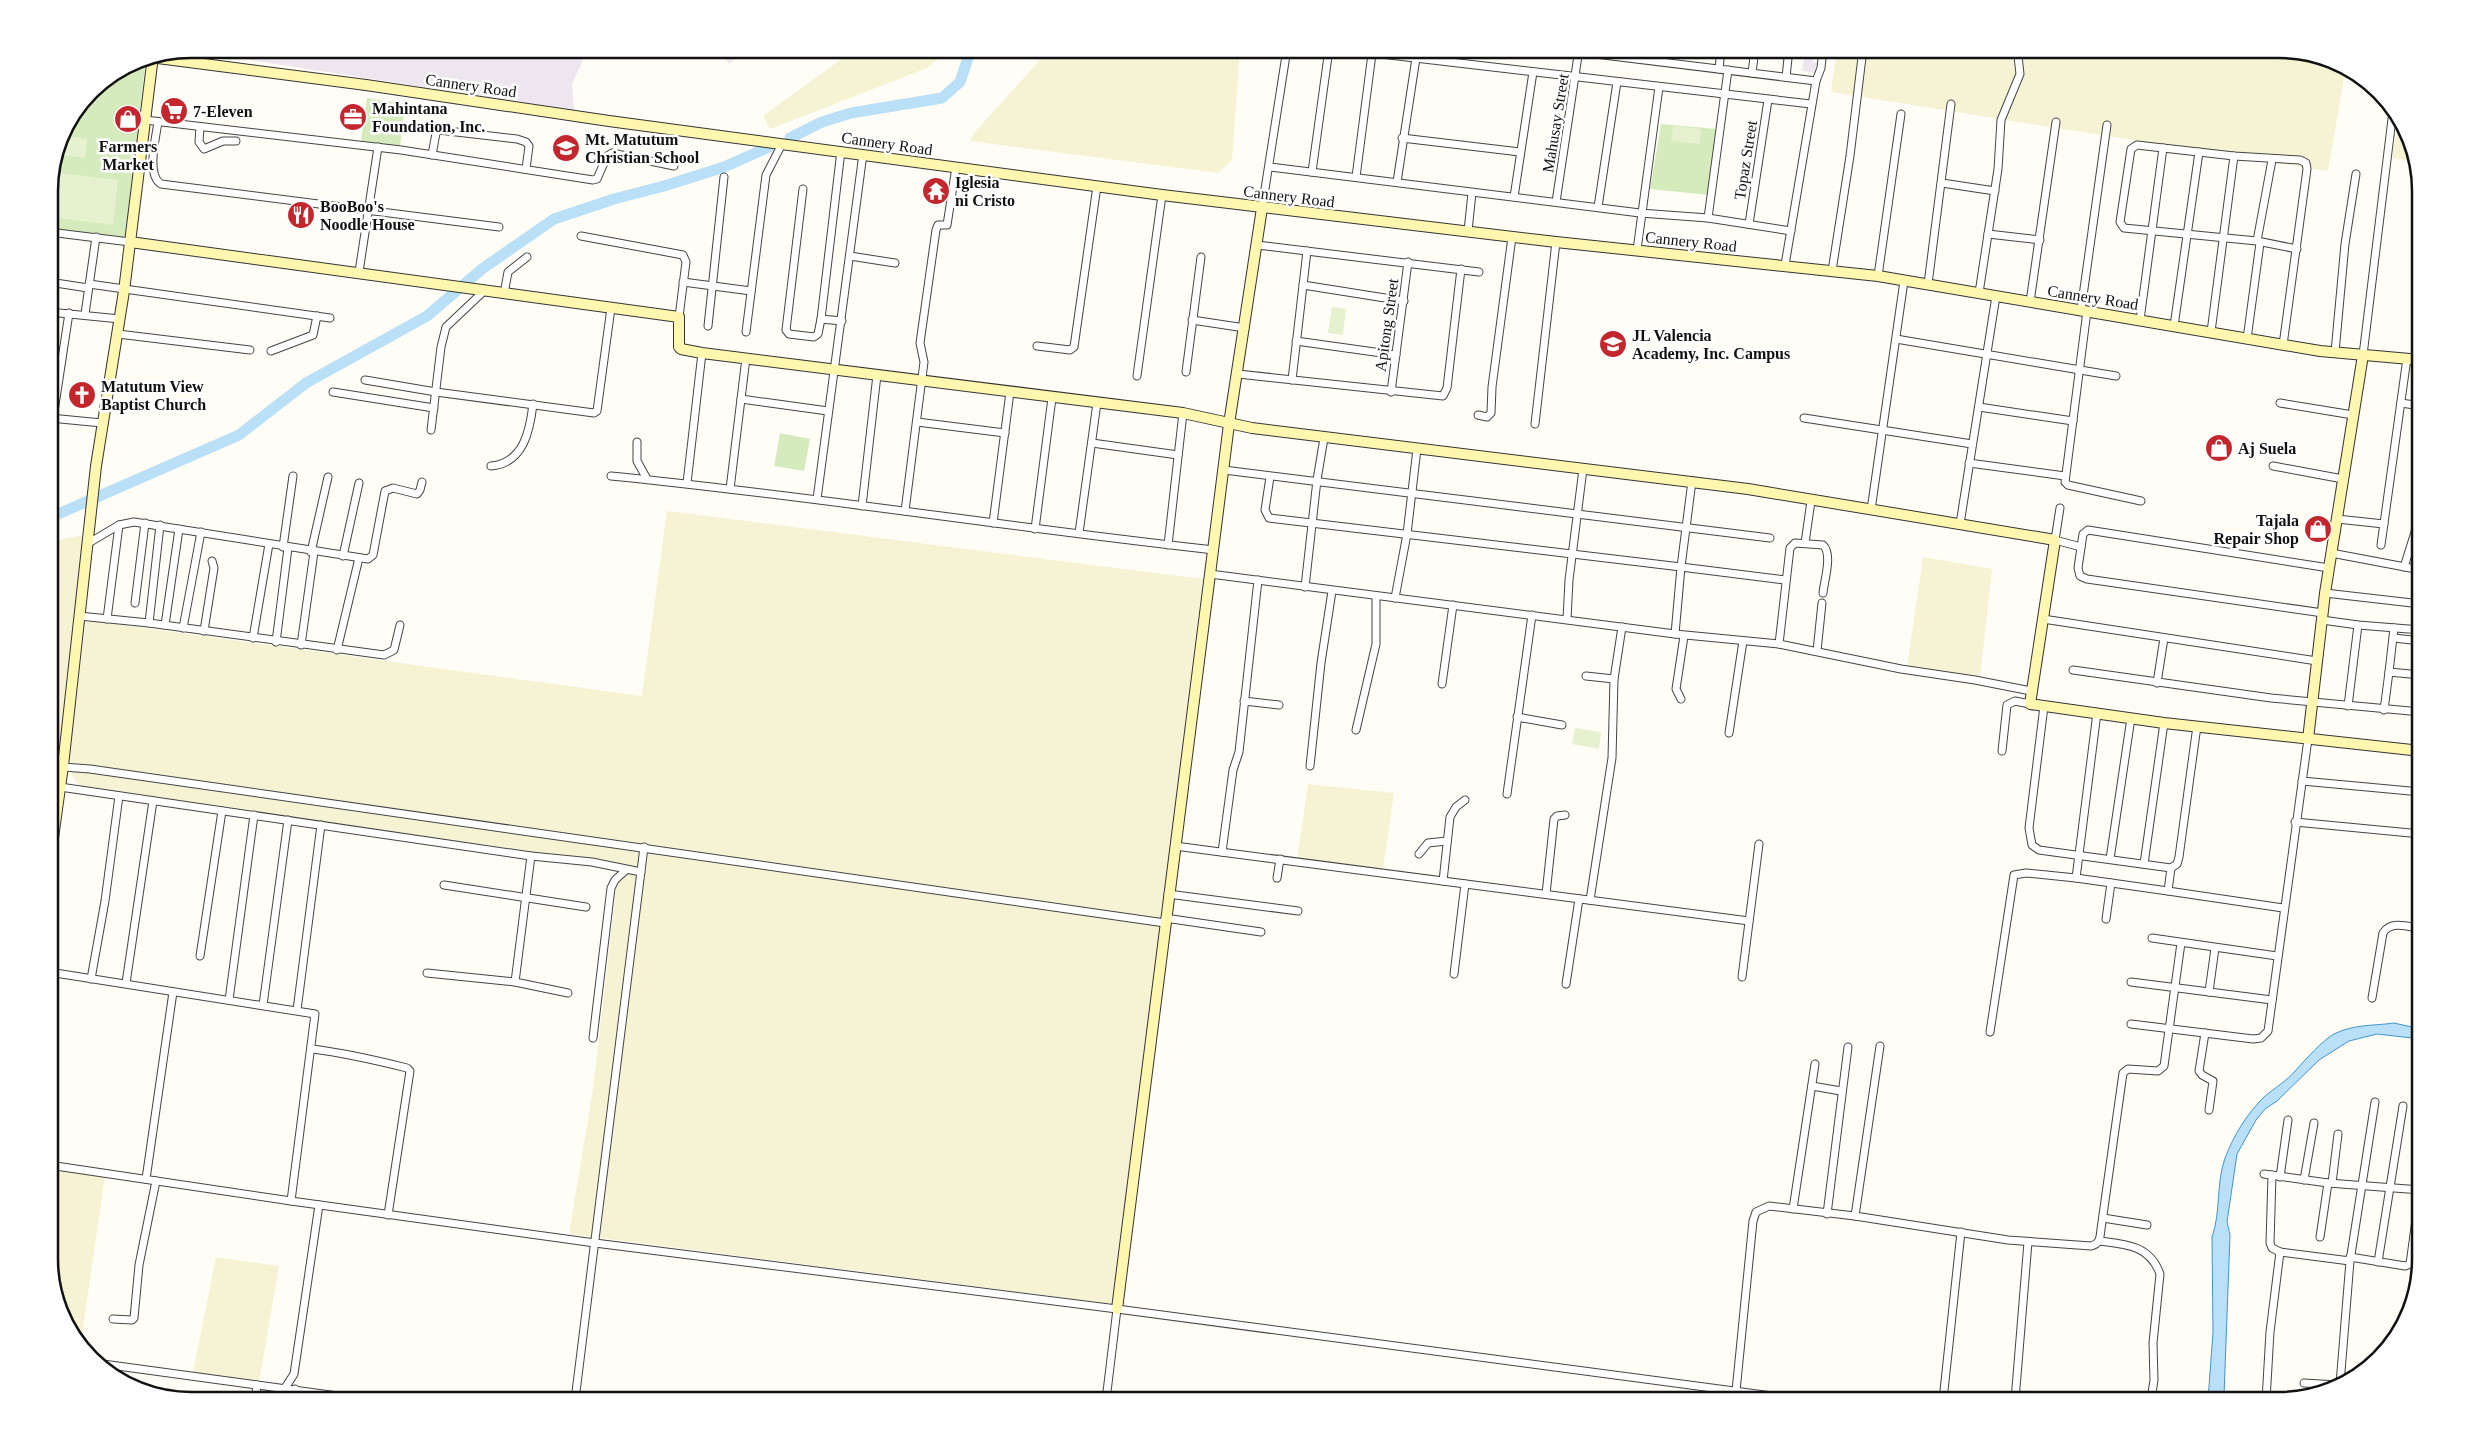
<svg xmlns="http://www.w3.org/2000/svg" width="2470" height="1449" viewBox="0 0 2470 1449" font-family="'Times New Roman',serif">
<rect width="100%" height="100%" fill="#fffdf5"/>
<g fill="#eee6ef">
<polygon points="191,49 594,49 585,56 572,84 574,110 185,50"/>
<polygon points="717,49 748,49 729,64"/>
<polygon points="1805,49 1817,49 1813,62 1818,63 1816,73 1802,71"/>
</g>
<g fill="#f6f3d4">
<polygon points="855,49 950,49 927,68 770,129 763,116"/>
<polygon points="1050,49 1240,49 1232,160 1218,173 970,141 974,133"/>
<polygon points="1837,49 2279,49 2346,67 2328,171 2326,171 1831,92"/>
<polygon points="2399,116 2402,120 2415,161 2392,158"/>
<polygon points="667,511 1203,579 1113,1304 569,1234 593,1089 619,864 80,787 72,776 70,752 86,620 642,696"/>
<polygon points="83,535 57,782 49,781 49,542"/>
<polygon points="1923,557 1992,569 1980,677 1907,667"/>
<polygon points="1308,784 1394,793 1383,869 1297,859"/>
<polygon points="49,1168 105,1176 81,1342 68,1329 49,1267"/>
<polygon points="216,1257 279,1266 259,1382 193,1372"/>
</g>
<g fill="#d5ebbd">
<polygon points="130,64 145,66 125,239 49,228 49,182 60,136 91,90"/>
<polygon points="367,98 405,104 400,147 361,141"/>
<polygon points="1661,124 1717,129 1708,195 1650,189"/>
<polygon points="780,433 810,439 804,471 774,466"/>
</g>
<g fill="#e6f2cf">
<polygon points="1673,126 1701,129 1700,144 1671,141"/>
<polygon points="61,135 87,139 85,158 56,154"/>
<polygon points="51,172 118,180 113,225 49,217 49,182"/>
<polygon points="1332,307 1346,309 1343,335 1328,333"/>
<polygon points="1575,728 1601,732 1599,749 1572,744"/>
</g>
<path fill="#b9e0f7" stroke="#3f96cf" d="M2394,1023L2421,1029V1039L2377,1034L2349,1041L2319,1060L2277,1101L2265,1109L2256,1120L2237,1154L2227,1222L2230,1235L2224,1396L2223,1400H2208L2213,1332L2212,1237C2221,1212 2216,1183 2225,1158C2234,1135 2246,1115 2264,1097C2274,1088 2287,1081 2296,1070C2304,1061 2324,1039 2334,1034C2354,1024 2373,1026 2394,1023Z"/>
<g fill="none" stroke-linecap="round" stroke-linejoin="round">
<g stroke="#b9e0f7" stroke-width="11">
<polyline points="790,138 822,122 851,113 942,98 960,82 971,49"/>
<polyline points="49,518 239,435 306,383 427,316 482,269 554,219 614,199 664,186 724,167 769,147"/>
</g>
<g stroke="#444" stroke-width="9">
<g id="street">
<polyline points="1338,49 1811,104"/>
<polyline points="1579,52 1816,81 1785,265"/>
<polyline points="1639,59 1640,49"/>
<polyline points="1719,69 1721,49"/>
<polyline points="1752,73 1755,49"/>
<polyline points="1786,77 1789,49"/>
<polyline points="1816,81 1821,68 1823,49"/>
<polyline points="145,120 401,150 593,180 597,179 607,156 612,153 674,166"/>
<path d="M158,122C156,137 146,175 161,184L499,227"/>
<polyline points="200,127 199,142 204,149 223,141 236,141"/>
<polyline points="1402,138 1520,152"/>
<polyline points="2163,148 2137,145 2131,149 2120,222 2124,228 2257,241 2297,249"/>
<polyline points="432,155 436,133 439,130 517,139 526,142 529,146 526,169"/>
<polyline points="1270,167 1640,213 1708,218 1791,231"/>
<polyline points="1312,172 1329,49"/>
<polyline points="1356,177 1372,54"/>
<polyline points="1397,182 1416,58"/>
<polyline points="1942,183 1995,191"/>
<polyline points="803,189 786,330 789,334 814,337 818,334 821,319 842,321"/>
<polyline points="1514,197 1533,72"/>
<polyline points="1556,202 1579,49"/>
<polyline points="1598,207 1617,82"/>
<polyline points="1262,208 1287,49"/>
<polyline points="1708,218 1728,70"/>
<polyline points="1749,224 1768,100"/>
<polyline points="1468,231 1472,193"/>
<polyline points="49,232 130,242"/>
<polyline points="1988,234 2040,240"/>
<polyline points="581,236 683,255 686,262 679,317"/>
<polyline points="2257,241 2272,160"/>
<polyline points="1257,245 1479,272"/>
<polyline points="1637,250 1659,87"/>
<polyline points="850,256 895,263"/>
<polyline points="1832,271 1850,156 1863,49"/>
<polyline points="359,272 378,147"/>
<polyline points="1878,276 1901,114"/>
<polyline points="49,282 88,288"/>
<polyline points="683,282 751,291"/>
<polyline points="89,284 330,318"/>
<polyline points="1928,284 1951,104"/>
<polyline points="1303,285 1404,301"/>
<polyline points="1979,293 1998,169 2001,120 2020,74 2018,56 2010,50"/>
<polyline points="504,294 508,272 527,257"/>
<polyline points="2030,302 2056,122"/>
<polyline points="2081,310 2107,125"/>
<polyline points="2087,311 2065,482 2068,485 2141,501"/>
<polyline points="49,312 120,319"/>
<polyline points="85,314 96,237"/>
<polyline points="821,319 841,151"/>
<polyline points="1192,320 1245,328"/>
<polyline points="2140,320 2163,148 2234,156 2300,160 2306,163 2307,169 2283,345"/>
<polyline points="708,326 724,177"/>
<polyline points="2174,326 2199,152"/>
<polyline points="746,332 766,175 782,144"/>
<polyline points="2211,332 2234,156"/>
<polyline points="118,334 250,350"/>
<polyline points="1896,339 2116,376"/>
<polyline points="2247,339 2260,243"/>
<polyline points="1296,341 1396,355"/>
<polyline points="1037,346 1070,350 1074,347 1097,186"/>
<polyline points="271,351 313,335 317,316"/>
<polyline points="2335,352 2345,244 2356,174"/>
<polyline points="2363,355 2393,111"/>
<polyline points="1186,372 1201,257"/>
<polyline points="1238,374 1443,396 1447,388 1461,269"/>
<polyline points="1137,376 1162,195"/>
<polyline points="365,380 436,392 594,413 597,411 611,308"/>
<polyline points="1292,380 1307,251"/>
<polyline points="333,392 434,408"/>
<polyline points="1391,392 1408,262"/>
<polyline points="741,399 828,411"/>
<polyline points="2280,403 2353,415"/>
<polyline points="2401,403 2421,406"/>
<polyline points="1979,407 2073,421"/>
<polyline points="1478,415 1487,417 1491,413 1492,387 1512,237"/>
<polyline points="50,418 102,423"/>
<polyline points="53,418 69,313"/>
<polyline points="1804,418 1972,444"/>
<polyline points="917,422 1005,433"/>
<polyline points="1535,424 1556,242"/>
<polyline points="431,430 441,347 446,327 484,291"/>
<polyline points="637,442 637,461 647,479"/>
<polyline points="1092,443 1178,455"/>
<polyline points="1969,463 2065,476"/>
<path d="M491,466C524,463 530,430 533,404"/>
<polyline points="2273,466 2343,479"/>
<polyline points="1224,470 1770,538"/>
<path d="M611,476C813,496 1013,528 1214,550"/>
<polyline points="1270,477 1265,510 1269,518 1681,567 1692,481"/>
<polyline points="687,483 702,353"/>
<polyline points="730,489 746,358"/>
<polyline points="817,499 863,154"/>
<polyline points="862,506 877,375"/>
<polyline points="2060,508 2055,540 2081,547"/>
<polyline points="1871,510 1904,281"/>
<polyline points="905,511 924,362 920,343 936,230 938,225 947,225 956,167"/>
<polyline points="2337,519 2384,524"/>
<polyline points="993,523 1010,392"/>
<polyline points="1960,524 1996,296"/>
<polyline points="1035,529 1052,398"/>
<polyline points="1079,533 1097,403"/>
<polyline points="1805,543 1811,501"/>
<polyline points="87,544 119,525 134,522 368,559 373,555 385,491 393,488 417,494 420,490 422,482"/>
<polyline points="1168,545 1183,413"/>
<polyline points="2381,545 2407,358"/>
<polyline points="283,547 293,476"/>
<polyline points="311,552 328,477"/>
<polyline points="2331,553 2421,570"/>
<polyline points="343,556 359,483"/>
<polyline points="2404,567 2415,532 2421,497"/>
<polyline points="1210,574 1675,634 1779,644 1901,669 1975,680 2031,691"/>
<polyline points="1305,587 1317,480 1324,438"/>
<polyline points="2325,593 2421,604"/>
<polyline points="1395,598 1407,534 1417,449"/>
<polyline points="135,603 145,523"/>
<polyline points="2323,613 2087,579 2080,576 2078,568 2083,534 2088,530 2329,568"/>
<polyline points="79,616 149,623 384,655 394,650 400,625"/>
<polyline points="107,619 119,525"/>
<polyline points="1567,619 1569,580 1583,469"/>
<polyline points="2043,619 2317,661"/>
<polyline points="2322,620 2358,625 2421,630"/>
<polyline points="149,623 160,525"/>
<polyline points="165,625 179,529"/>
<polyline points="183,628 201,532"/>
<polyline points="204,631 214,568 212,561"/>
<polyline points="1675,634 1681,567 1785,580"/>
<polyline points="253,638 269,544"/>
<polyline points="2394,638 2421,641"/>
<polyline points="276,642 288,548"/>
<path d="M1779,644L1790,548L1795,543L1823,545C1833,554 1824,581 1823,593"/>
<polyline points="301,645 314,552"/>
<polyline points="337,650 359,558"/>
<polyline points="1817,651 1822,603"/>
<polyline points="2073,670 2271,698 2421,712"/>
<polyline points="2389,672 2394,628"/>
<polyline points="1586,676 1614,679"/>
<polyline points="2157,683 2164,638"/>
<polyline points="1442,684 1453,605"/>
<polyline points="1681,699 1676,689 1684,636"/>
<polyline points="1244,701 1279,705"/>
<polyline points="2044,706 2029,828 2032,845 2039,850 2171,868 2177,864 2179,857 2197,726"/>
<polyline points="2348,706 2358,625"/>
<polyline points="2384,710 2389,672 2421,675"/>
<polyline points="1517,717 1562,725"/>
<polyline points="1356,730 1376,644 1376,596"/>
<polyline points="1729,733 1743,641"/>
<polyline points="2002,751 2007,705 2015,701 2030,704"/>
<polyline points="49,766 90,769 1165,923"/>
<polyline points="1310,766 1321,663 1332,591"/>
<polyline points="2302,781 2421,792"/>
<polyline points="60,787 531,856 592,862 641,872"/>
<polyline points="1507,794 1532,615"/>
<polyline points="2295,822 2421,834"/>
<polyline points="1175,846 1749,921"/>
<polyline points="1222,852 1233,770 1239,752 1258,580"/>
<polyline points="1419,854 1428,843 1447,841"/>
<polyline points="531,856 515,982 568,993"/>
<polyline points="2110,859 2131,718"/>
<polyline points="2144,864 2164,723"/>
<polyline points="2171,868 2168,891 2283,908"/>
<polyline points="1277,878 1280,859"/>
<polyline points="2076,878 2168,891"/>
<polyline points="1443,881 1450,817 1456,807 1465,800"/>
<polyline points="444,885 586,907"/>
<polyline points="1168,894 1298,911"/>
<polyline points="1546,894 1554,819 1557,816 1565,815"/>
<polyline points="1590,900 1612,758 1614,679 1622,627"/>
<polyline points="1165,918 1261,932"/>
<polyline points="2106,919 2111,883"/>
<polyline points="2152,938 2277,956"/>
<polyline points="200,956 222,811"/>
<polyline points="49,972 315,1014 291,1201"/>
<polyline points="427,973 515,982"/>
<polyline points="1454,974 1465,884"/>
<polyline points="1742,977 1759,844"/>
<polyline points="91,979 105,901 119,796"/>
<polyline points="2131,982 2272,1000"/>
<polyline points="126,983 153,801"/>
<polyline points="1566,984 1579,899"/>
<polyline points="2209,992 2215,948"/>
<path d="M2372,998L2383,933C2391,920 2409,927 2421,929"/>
<polyline points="229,1000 254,815"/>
<polyline points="263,1005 288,820"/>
<polyline points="297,1010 321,825"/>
<polyline points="2131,1024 2253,1039 2261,1038 2268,1031 2308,739"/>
<polyline points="1990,1032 2014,875 2026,873 2076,878 2097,713"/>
<polyline points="2205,1033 2199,1071 2202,1075 2213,1081 2209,1110"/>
<polyline points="593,1038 611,888 615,880 626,870"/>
<path d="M1880,1046L1855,1216L2008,1240L2091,1246C2100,1244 2100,1238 2101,1229L2123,1073L2128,1069L2158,1071L2164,1066L2181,943"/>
<path d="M312,1049C345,1053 375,1060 407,1068L410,1071L388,1215"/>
<polyline points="1812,1086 1841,1091"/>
<polyline points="49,1165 291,1201 595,1243 1117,1309 1802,1400"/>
<polyline points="2264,1174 2328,1183 2421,1190"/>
<polyline points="2280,1177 2288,1120"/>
<polyline points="146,1179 173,992"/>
<polyline points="2304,1180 2314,1123"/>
<polyline points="2332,1183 2338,1134"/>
<polyline points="2416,1189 2421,1162"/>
<polyline points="1793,1209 1815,1064"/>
<polyline points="1827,1214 1848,1047"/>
<polyline points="2103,1218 2147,1225"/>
<polyline points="2320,1237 2328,1183"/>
<path d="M2099,1241C2125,1244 2150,1245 2160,1274L2153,1343L2154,1380L2151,1400"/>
<polyline points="2280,1252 2350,1261"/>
<polyline points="2350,1257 2405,1266 2410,1264 2420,1190"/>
<polyline points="2378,1262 2403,1106"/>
<polyline points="113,1319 132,1320 134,1318 139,1265 156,1181"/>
<polyline points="103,1364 367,1400"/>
<polyline points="2304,1383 2337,1385"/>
<polyline points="2340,1384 2350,1261 2375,1102"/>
<polyline points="285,1388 294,1374 319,1205"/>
<polyline points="1736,1391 1753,1221 1756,1212 1769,1206 1855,1216"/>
<polyline points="255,1400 257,1385"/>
<polyline points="293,1400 295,1389"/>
<polyline points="575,1400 644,847"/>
<polyline points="1106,1400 1117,1309"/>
<polyline points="1943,1400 1961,1232"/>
<polyline points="2015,1400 2028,1242"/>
<polyline points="2266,1400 2270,1332 2280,1252 2272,1248 2270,1243 2272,1175"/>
</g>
</g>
<g stroke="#333" stroke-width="12">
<g id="secondary">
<polyline points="150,57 366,85 609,121 1162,195 1556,242 1878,276 2320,351 2421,360"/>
<polyline points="130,242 679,317 679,347 681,349 702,353 1183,413 1252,428 1748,489 2055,540 2030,704 2164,723 2421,751"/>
<polyline points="2308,739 2325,593 2363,355"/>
<polyline points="49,867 63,766 96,466 124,291 153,56"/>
<polyline points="1117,1309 1229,424 1262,208"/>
</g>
</g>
<use href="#street" stroke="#fff" stroke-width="7"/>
<use href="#secondary" stroke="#fff6b0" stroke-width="10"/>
</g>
<defs>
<g id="supermarket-disc" transform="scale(1.4375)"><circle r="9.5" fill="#c4262e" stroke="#fff"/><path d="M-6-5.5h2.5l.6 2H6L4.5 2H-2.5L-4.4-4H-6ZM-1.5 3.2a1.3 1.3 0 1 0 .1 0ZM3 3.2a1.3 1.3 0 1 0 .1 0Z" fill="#fff"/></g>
<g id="office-disc" transform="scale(1.4375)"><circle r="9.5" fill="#c4262e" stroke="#fff"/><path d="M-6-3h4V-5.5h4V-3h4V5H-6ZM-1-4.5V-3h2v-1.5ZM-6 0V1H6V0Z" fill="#fff"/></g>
<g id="shop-disc" transform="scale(1.4375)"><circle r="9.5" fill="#c4262e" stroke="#fff"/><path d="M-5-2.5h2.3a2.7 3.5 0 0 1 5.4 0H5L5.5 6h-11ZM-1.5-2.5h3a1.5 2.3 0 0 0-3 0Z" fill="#fff"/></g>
<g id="school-disc" transform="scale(1.4375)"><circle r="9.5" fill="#c4262e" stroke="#fff"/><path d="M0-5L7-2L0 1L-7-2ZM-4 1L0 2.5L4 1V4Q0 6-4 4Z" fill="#fff"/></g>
<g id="temple-disc" transform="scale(1.4375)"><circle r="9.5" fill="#c4262e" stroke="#fff"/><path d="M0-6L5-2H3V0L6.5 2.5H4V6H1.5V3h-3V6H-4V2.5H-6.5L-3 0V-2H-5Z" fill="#fff"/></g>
<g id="restaurant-disc" transform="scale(1.4375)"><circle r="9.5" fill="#c4262e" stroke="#fff"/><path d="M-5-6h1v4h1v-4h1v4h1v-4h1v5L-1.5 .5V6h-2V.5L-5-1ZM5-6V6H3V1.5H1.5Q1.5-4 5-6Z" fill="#fff"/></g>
<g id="church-disc" transform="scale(1.4375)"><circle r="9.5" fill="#c4262e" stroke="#fff"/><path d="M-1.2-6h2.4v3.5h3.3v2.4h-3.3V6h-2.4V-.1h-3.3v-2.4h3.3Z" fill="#fff"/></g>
</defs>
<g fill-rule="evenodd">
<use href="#supermarket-disc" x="174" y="111"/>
<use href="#office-disc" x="353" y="117"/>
<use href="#shop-disc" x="128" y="119"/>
<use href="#school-disc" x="566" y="148"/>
<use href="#temple-disc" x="936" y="191"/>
<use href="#restaurant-disc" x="301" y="215"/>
<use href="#school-disc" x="1613" y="344"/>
<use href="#church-disc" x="82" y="395"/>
<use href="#shop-disc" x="2219" y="448"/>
<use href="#shop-disc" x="2318" y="529"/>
</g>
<g text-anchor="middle" stroke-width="5" stroke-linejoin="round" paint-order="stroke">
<g font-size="16" fill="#111" stroke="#fff">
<text transform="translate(471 85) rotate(8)" y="6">Cannery Road</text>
<text transform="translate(1555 123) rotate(-81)" y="6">Mahusay Street</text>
<text transform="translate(887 143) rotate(8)" y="6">Cannery Road</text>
<text transform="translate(1745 160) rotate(-81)" y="6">Topaz Street</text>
<text transform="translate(1289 196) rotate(7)" y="6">Cannery Road</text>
<text transform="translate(1691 241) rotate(6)" y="6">Cannery Road</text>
<text transform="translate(2093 297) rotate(9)" y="6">Cannery Road</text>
<text transform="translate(1386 325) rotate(-82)" y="6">Apitong Street</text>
</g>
<g font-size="16" font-weight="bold" fill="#111" stroke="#fff" text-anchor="start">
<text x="372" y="114">Mahintana<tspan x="372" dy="18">Foundation, Inc.</tspan></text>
<text x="193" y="117">7-Eleven</text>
<text x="585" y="145">Mt. Matutum<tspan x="585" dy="18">Christian School</tspan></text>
<text x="128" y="152" text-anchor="middle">Farmers<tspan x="128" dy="18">Market</tspan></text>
<text x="955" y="188">Iglesia<tspan x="955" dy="18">ni Cristo</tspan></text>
<text x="320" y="212">BooBoo's<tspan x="320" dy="18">Noodle House</tspan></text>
<text x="1632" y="341">JL Valencia<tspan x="1632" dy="18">Academy, Inc. Campus</tspan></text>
<text x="101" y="392">Matutum View<tspan x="101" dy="18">Baptist Church</tspan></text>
<text x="2238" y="454">Aj Suela</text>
<text x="2299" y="526" text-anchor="end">Tajala<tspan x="2299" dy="18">Repair Shop</tspan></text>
</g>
</g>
<path d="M0 0H2470V1449H0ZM191 58H2279A133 133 0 0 1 2412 191V1259A133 133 0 0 1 2279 1392H191A133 133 0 0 1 58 1259V191A133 133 0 0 1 191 58Z" fill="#fff" fill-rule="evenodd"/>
<path fill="none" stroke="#111" stroke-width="2.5" d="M191 58H2279A133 133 0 0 1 2412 191V1259A133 133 0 0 1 2279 1392H191A133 133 0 0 1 58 1259V191A133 133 0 0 1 191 58Z"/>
</svg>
